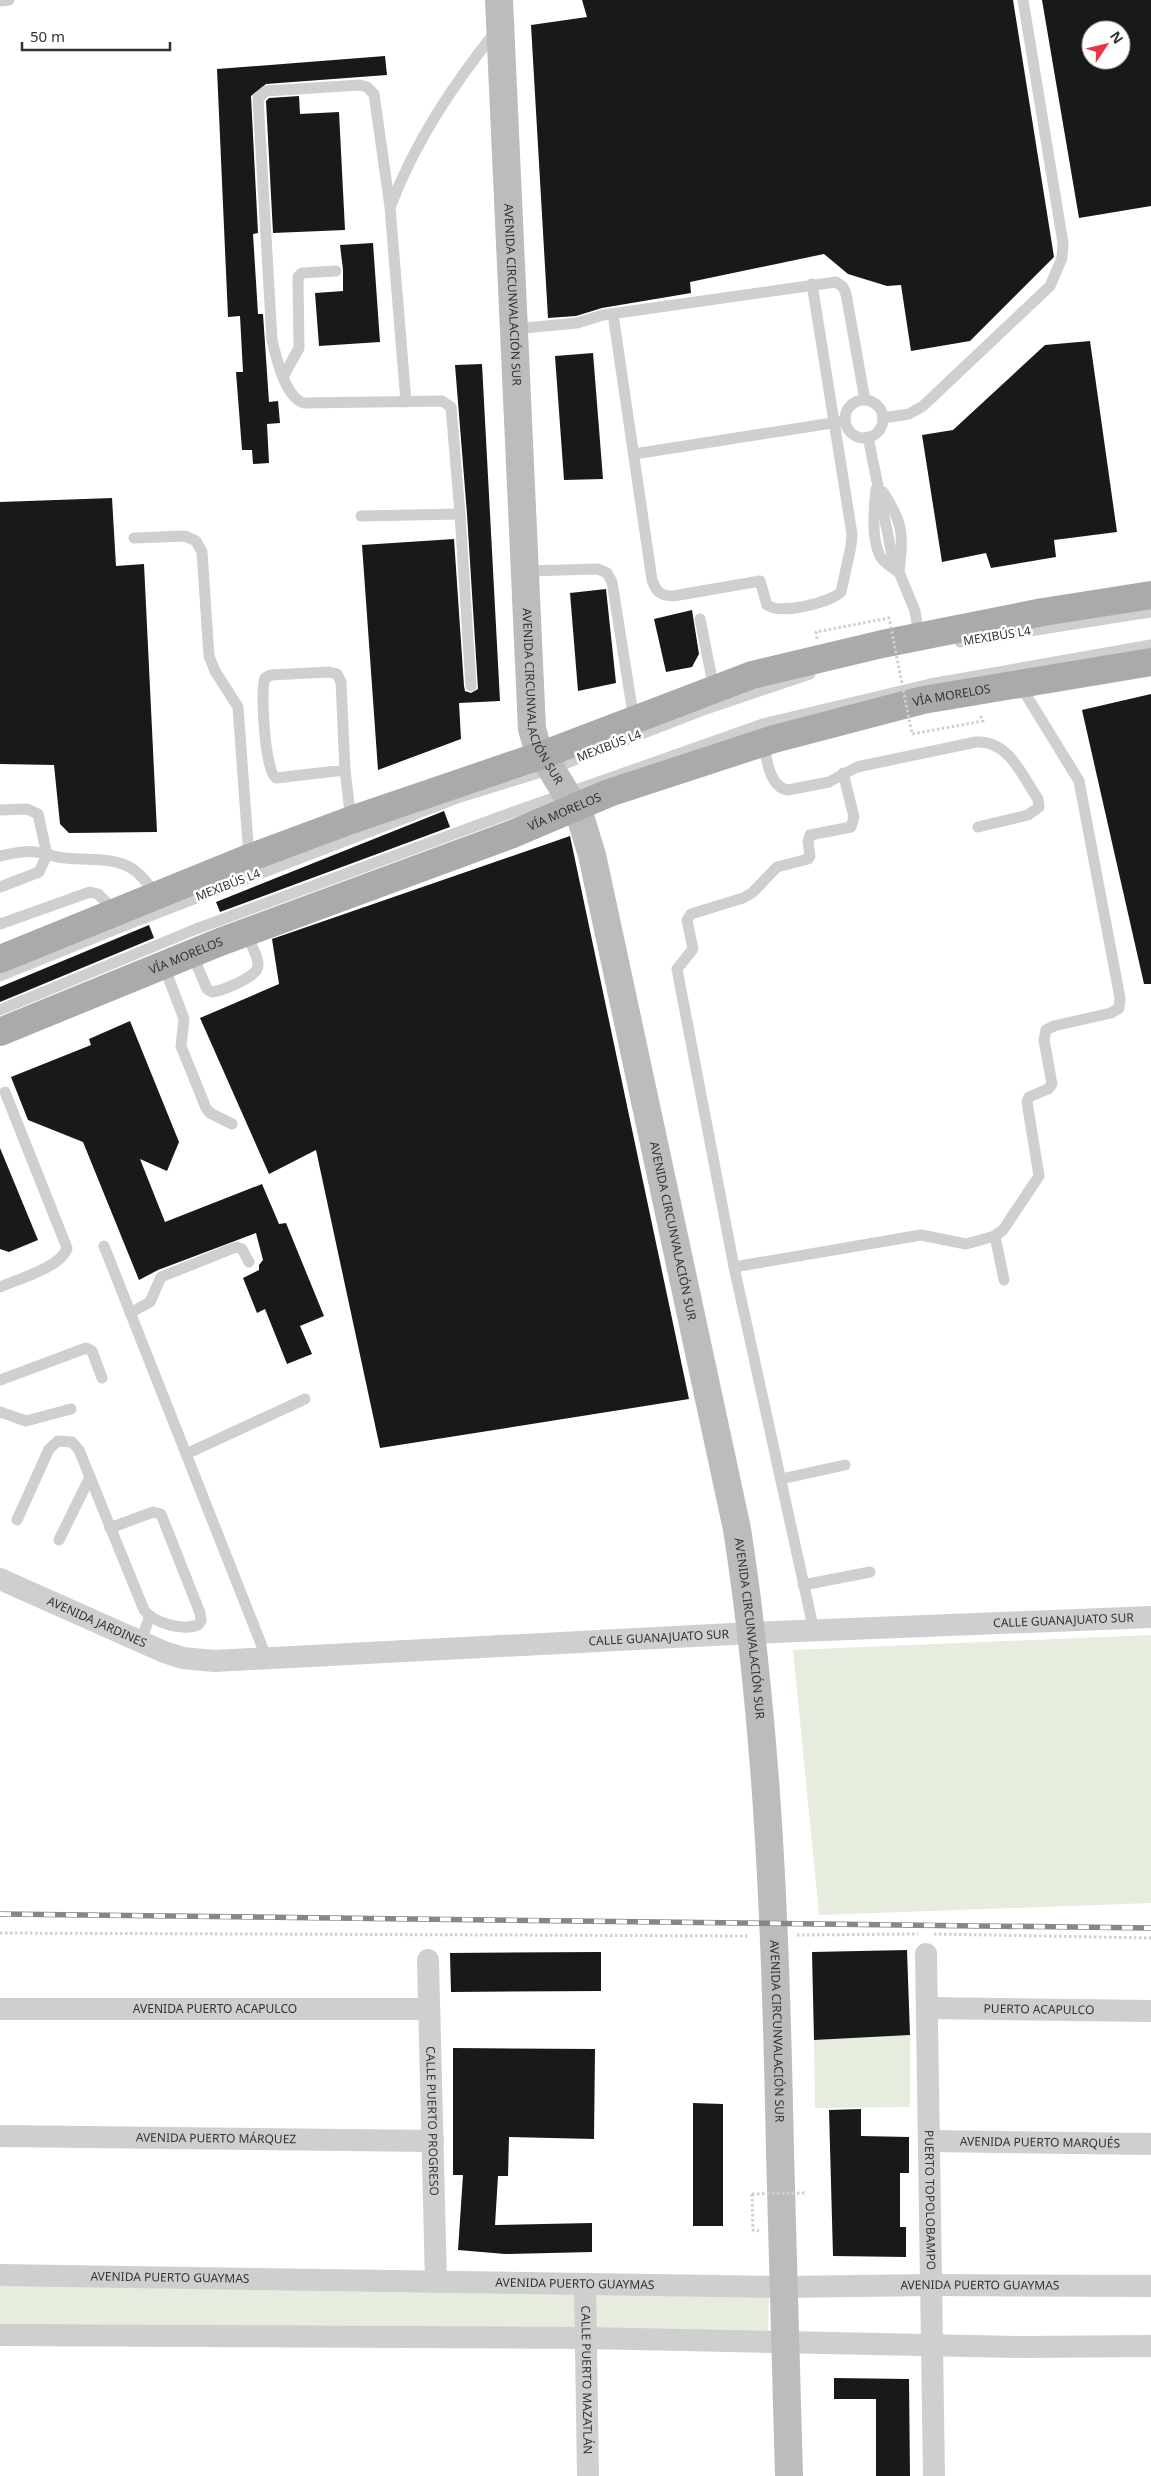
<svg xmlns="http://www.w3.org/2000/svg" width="1151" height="2476" viewBox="0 0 1151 2476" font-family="'Noto Sans',sans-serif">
<rect width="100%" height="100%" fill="#fff"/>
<g fill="#e6ecde">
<polygon points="1151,1635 1151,1903 819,1915 793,1650"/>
<polygon points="910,2035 910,2107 815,2108 814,2040"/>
<polygon points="0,2283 769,2295 768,2337 0,2329"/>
</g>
<g fill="#191919" fill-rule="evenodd">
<polygon points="582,0 1013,0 1054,257 970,341 911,351 901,285 887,286 848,274 824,254 690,282 691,293 602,308 576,316 548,318 531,25 587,17"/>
<path d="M1042,0H1151V206L1079,218ZM1091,30H1121V60H1091Z"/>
<polygon points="385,56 387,75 266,84 251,96 258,233 253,234 258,314 263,314 269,402 278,401 280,423 267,424 269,463 253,464 252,450 242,450 236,372 243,372 240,316 228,317 217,69"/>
<polygon points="299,96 300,114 339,112 345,230 273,233 266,101 269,98"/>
<polygon points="373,243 380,342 319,346 315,293 343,291 343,270 340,245"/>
<polygon points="1090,341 1117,532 1054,540 1056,557 991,568 986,553 942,562 922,435 953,430 1045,345"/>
<polygon points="593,353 603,479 564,480 555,356"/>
<polygon points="482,364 500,701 459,703 461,739 378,770 362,545 454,539 464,686 465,691 471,693 478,689 467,514 455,365"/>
<polygon points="112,498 116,566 144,564 157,832 69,833 60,824 54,765 0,764 0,502"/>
<polygon points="606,589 616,683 578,691 570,593"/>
<polygon points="692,610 699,654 692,667 666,672 654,619"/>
<polygon points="1151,694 1151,984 1144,984 1082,710"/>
<polygon points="444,811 450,827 220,912 216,902"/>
<polygon points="570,836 689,1399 380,1448 316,1150 269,1174 200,1018 279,984 272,939"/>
<polygon points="149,925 154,938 0,1002 0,987"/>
<polygon points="130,1021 179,1142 167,1171 140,1159 165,1222 262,1184 279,1224 286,1223 324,1316 300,1326 312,1354 287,1364 265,1309 257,1313 243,1278 259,1270 259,1265 263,1260 256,1233 158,1270 139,1280 83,1142 28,1120 11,1077 91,1045 89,1039"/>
<polygon points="0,1148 38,1240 9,1252 0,1249"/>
<polygon points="907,1950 910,2035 814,2040 812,1952"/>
<polygon points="601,1952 601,1991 451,1992 450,1953"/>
<polygon points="453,2048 595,2049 594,2139 509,2137 508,2176 498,2176 495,2225 592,2223 592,2252 505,2254 458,2250 463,2175 453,2175"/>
<polygon points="693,2103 723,2104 723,2226 693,2226"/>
<polygon points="861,2109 861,2136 909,2137 909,2173 900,2173 900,2227 906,2227 906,2257 833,2256 829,2110"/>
<polygon points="834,2378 909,2379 910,2476 876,2476 876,2399 834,2399"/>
</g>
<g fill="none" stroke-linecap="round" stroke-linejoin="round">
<g stroke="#cfcfcf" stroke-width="3" stroke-dasharray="2.5 2.5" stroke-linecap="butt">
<polyline points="0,1933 750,1936"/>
<polyline points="934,1934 1151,1938"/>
<polyline points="797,1935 918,1934"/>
<polyline points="752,2194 753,2230 759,2231"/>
</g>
<g stroke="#cfcfcf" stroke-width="11">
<polyline points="0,1 9,0"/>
<path d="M391,205C416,140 453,85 496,31"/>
<path d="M613,314L652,580C656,591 660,596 673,596L760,581L767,605C780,615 829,603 841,592L851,546L852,534L812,284"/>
<polyline points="514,329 577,323 603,315 836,282 843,287 846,294 865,400"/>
<polyline points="284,375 299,348 298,277 302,273 336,271"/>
<circle cx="864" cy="419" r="19"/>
<path d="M406,402L390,207L374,94L367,87L360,85L266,91L258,98L272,340C276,357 285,398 304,403L442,401L451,407L460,514L471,686"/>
<polyline points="883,418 909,414 923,406 1050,286 1062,258 1063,243 1023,0"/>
<polyline points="868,437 892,555 915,611 919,636"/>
<polyline points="634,454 845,421"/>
<path d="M876,489C874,509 871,537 880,556C884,563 892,567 898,572"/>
<path d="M883,492C903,522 904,536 899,571"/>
<polyline points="361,516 460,514"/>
<polyline points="134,538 185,536 196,541 202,552 209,656 215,671 238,707 249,858"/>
<polyline points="526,571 598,569 607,573 612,582 634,720"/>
<polyline points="700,619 714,689"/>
<polyline points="960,642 1151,612"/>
<path d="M329,672L337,674L341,682L345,770L276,778C265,772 260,691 265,678L271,675Z"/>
<path d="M763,743C767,758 769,788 788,790L829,782L857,767L976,742C1009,740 1022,776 1038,799L1039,807L1028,815L978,827"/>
<polyline points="345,770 351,820"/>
<polyline points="0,810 27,809 38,814 47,855 39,872 0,887"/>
<path d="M0,856C11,854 24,850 35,852C45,853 54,857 65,858C107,862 131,853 155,895"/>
<polyline points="0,924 90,892 98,894 115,911"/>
<path d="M192,954L207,989L212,992C221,991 258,977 258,966C259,956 249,942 245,932"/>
<polyline points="164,966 184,1019 181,1046 206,1108 210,1113 232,1124"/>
<polyline points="0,976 129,924 457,798 551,769 703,710 810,674"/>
<polyline points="0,1010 196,929 505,815 763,724 930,684 1151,645"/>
<polyline points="995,1236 1004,1280"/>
<polyline points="104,1246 267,1659"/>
<polyline points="734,1267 921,1235 966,1244 995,1236 1003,1230 1039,1176 1027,1102 1029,1097 1048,1089 1052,1084 1044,1040 1046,1030 1054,1026 1111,1013 1119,1008 1120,998 1079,781 1020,685"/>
<path d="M0,1287C18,1279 62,1267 67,1248L5,1092"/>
<polyline points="130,1313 150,1302 161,1277 236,1247 242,1249 249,1262"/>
<polyline points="0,1380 86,1348 92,1351 102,1378"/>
<polyline points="0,1412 26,1421 71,1409"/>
<polyline points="186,1454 305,1399"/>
<polyline points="781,1479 845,1465"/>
<path d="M17,1520L49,1449L58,1441L72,1442L79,1450L144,1610C154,1623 182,1631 198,1625L201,1621L200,1613L161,1514L153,1512L110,1528"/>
<polyline points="59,1540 90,1477"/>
<polyline points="803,1585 870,1572"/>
<polyline points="814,1631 734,1267 677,969 693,949 687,920 691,914 743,898 752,893 777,867 808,859 810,856 808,842 810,835 851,827 854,817 843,773"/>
<polyline points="140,1643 150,1616"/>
</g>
<g stroke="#cfcfcf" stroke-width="22">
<path id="s1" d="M0,1579L164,1652L183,1658L214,1661L751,1633L1151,1617"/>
<path id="s2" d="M926,1954L934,2476"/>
<path id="s3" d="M428,1960L436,2282"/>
<path id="s4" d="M927,2008L1151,2011"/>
<path id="s5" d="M0,2009H429"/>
<path id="s6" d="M0,2136L433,2141"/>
<path id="s7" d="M929,2141L1151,2144"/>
<path id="s8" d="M0,2275L783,2287L931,2285L1151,2286"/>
<path id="s9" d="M585,2284L588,2476"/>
<polyline points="0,2335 586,2338 1023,2347 1151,2346"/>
</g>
<path stroke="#bcbcbc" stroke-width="28" id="s10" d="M499,0L532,729L537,746L580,816L592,855L737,1529C769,1736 776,1943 780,2152C783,2260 786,2368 789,2476"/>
<g stroke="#aaa" stroke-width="28">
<polyline points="0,959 249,858 351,820 542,755 752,675 882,644 1043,612 1151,595"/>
<path id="s11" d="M0,1032L220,942L510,835L609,793L774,739L923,700L1151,662"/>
</g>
<g stroke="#878787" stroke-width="5.5">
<polyline id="rail" points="0,1914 1151,1928"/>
</g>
<use href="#rail" stroke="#fff" stroke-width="4" stroke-dasharray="11" stroke-linecap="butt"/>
<g stroke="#cfcfcf" stroke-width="3" stroke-dasharray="2.5 2.5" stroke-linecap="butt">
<polyline points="817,639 816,632 889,618 912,734 983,721 980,715"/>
<polyline points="752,2194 805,2193"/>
</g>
</g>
<g text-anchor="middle" stroke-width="5" stroke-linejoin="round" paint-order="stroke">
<g font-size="12" fill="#323232" stroke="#fff">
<text dy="4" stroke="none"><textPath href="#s10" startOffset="295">AVENIDA CIRCUNVALACIÓN SUR</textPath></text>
<text transform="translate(997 636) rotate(-9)" y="4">MEXIBÚS L4</text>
<text dy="4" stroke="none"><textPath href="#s10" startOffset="700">AVENIDA CIRCUNVALACIÓN SUR</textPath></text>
<text dy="4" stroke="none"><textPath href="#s11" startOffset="1011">VÍA MORELOS</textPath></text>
<text transform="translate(609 746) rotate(-21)" y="4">MEXIBÚS L4</text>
<text dy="4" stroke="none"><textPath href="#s11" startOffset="606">VÍA MORELOS</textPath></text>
<text transform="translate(228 885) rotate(-21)" y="4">MEXIBÚS L4</text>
<text dy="4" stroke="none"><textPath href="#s11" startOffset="201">VÍA MORELOS</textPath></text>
<text dy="4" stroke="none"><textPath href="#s10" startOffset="1255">AVENIDA CIRCUNVALACIÓN SUR</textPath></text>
<text dy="4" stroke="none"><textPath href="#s1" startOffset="1081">CALLE GUANAJUATO SUR</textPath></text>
<text dy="4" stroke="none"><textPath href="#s1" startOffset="106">AVENIDA JARDINES</textPath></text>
<text dy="4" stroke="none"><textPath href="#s10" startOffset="1660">AVENIDA CIRCUNVALACIÓN SUR</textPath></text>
<text dy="4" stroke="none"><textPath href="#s1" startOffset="676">CALLE GUANAJUATO SUR</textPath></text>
<text dy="4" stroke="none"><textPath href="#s5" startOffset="215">AVENIDA PUERTO ACAPULCO</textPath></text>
<text dy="4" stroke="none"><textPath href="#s4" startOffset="112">PUERTO ACAPULCO</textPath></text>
<text dy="4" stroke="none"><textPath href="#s10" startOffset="2064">AVENIDA CIRCUNVALACIÓN SUR</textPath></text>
<text dy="4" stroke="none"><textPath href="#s3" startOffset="161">CALLE PUERTO PROGRESO</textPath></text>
<text dy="4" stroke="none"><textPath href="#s6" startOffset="216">AVENIDA PUERTO MÁRQUEZ</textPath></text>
<text dy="4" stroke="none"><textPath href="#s7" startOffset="111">AVENIDA PUERTO MARQUÉS</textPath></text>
<text dy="4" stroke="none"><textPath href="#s2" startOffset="246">PUERTO TOPOLOBAMPO</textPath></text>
<text dy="4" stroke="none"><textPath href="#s8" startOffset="170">AVENIDA PUERTO GUAYMAS</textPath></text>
<text dy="4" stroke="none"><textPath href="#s8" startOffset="575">AVENIDA PUERTO GUAYMAS</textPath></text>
<text dy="4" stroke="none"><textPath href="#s8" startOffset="980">AVENIDA PUERTO GUAYMAS</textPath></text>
<text dy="4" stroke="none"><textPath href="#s9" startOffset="96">CALLE PUERTO MAZATLÁN</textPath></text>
</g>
</g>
<g transform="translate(1106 45) rotate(55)"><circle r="24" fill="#ffffff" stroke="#adadad"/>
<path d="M0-4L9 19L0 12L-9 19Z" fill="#e63748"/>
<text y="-8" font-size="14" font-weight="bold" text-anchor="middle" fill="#323232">N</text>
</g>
<path d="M22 42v8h148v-8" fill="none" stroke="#323232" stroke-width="2.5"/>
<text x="30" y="42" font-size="15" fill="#323232" stroke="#ffffff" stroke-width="4" paint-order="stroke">50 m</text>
</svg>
